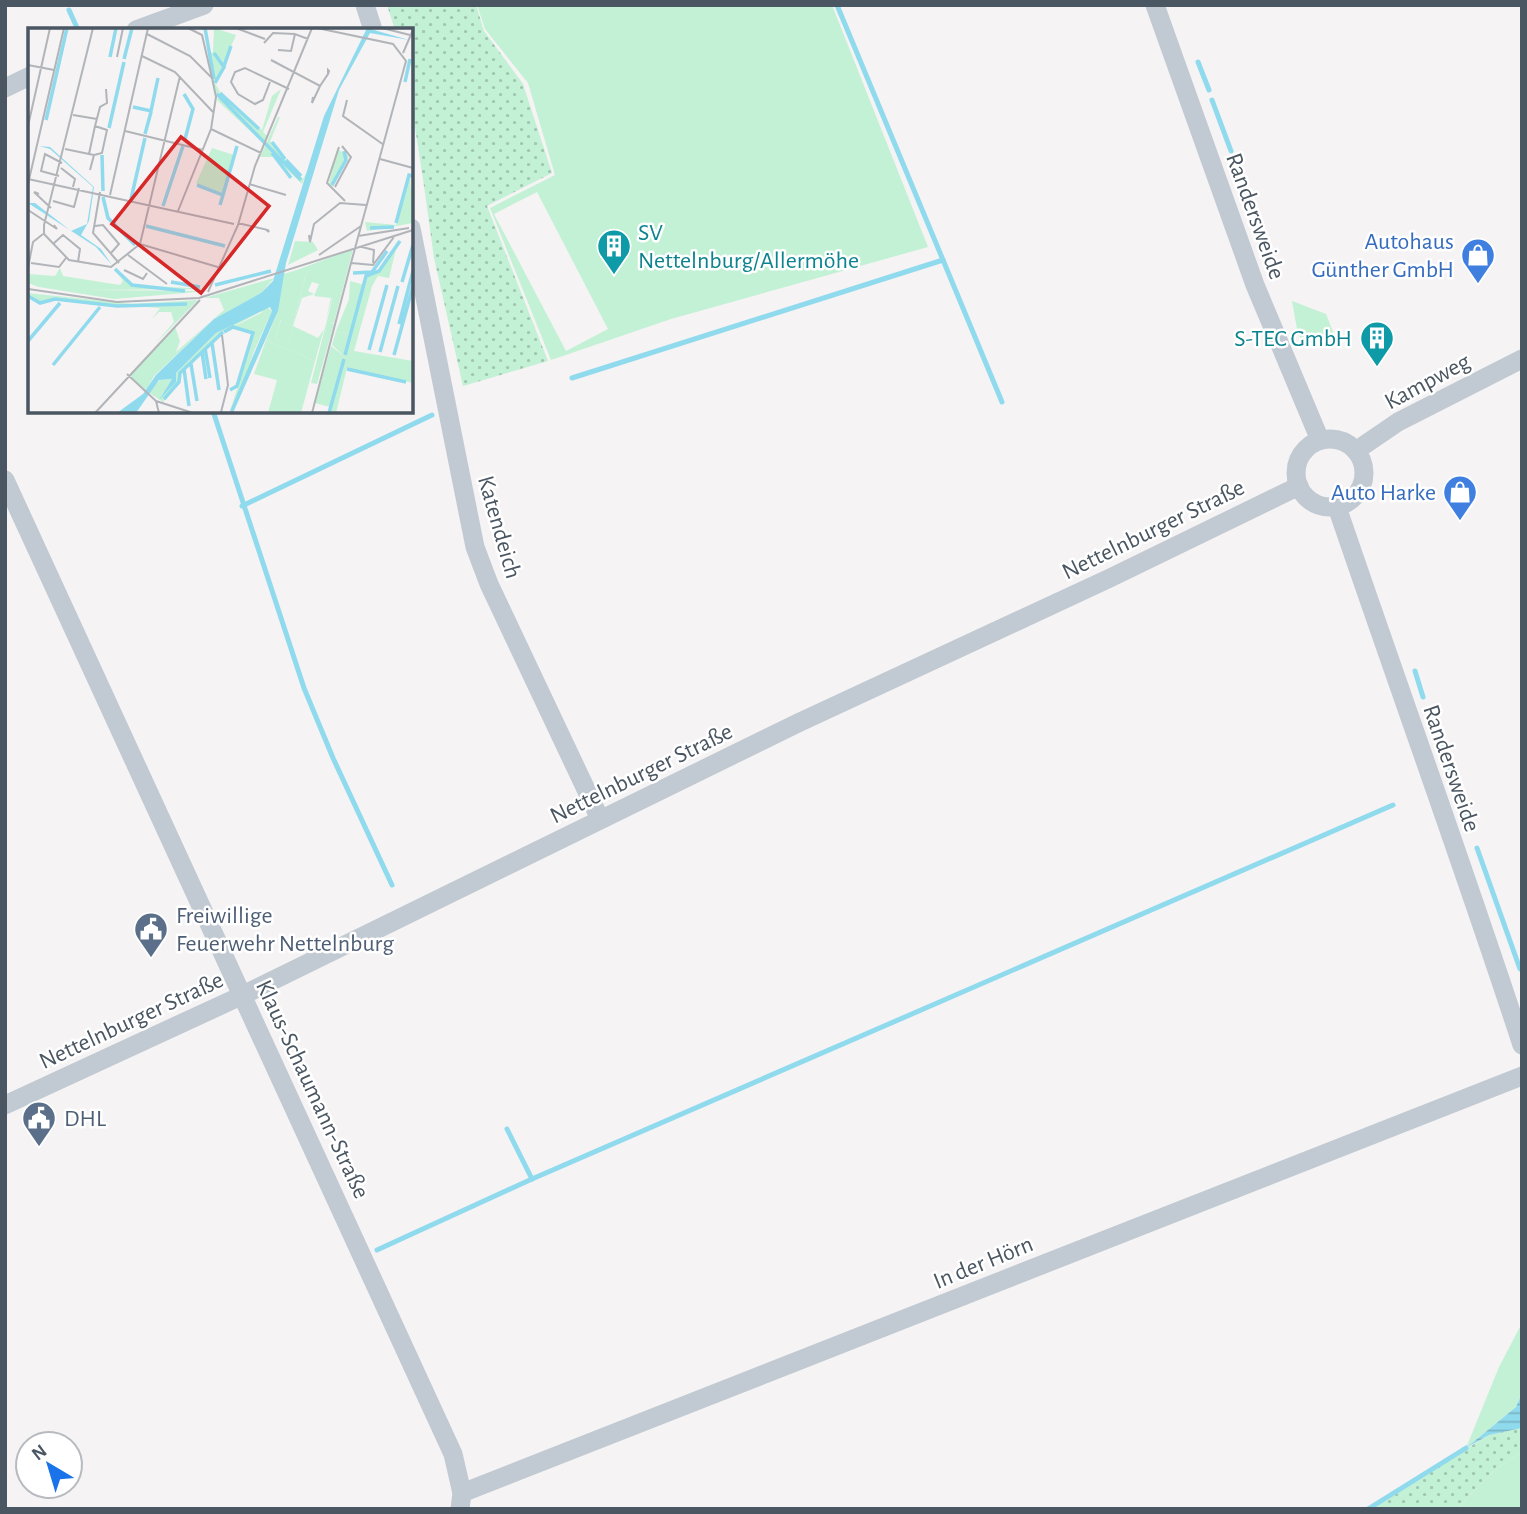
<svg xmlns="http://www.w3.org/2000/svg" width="1527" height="1514" viewBox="0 0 1527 1514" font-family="'Alegreya Sans',sans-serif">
<defs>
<pattern id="park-dots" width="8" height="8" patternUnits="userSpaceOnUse" patternTransform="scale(1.75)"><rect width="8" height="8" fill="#c3f1d5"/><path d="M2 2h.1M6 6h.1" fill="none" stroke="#a0c6b0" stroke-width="1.8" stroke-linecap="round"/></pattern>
<pattern id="water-rules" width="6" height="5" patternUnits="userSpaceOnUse" patternTransform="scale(1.75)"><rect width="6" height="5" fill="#90daee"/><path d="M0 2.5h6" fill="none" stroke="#78b4c4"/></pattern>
</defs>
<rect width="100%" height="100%" fill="#f5f3f3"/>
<g fill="#c3f1d5" fill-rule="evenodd">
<path d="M477,5H832L928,247L671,319L551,360L490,208L555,175L528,83L485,29ZM537,192L608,329L566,351L494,214Z"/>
<polygon points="1292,301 1326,314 1333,332 1332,336 1321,343 1304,347 1297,329"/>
<polygon points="1522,1323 1522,1393 1516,1407 1466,1448 1499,1367"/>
<path d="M1522,1453V1509H1458C1476,1488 1497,1464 1522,1453Z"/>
</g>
<g fill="url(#park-dots)">
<polygon points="387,5 476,5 484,31 523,84 552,173 487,206 548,361 463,386 434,258 424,186 411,101 411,30 395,30"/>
<path d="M1522,1428V1453C1497,1464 1476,1488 1458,1509H1368L1489,1435Z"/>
</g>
<polygon fill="url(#water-rules)" points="1522,1393 1522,1428 1489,1435 1466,1448 1516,1407"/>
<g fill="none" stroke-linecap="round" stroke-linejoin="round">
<g stroke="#90daee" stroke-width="5">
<polyline points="837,5 943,260"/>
<polyline points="69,10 78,30"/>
<polyline points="1198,62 1209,90"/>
<polyline points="1212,100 1231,151"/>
<polyline points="1236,165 1243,187"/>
<polyline points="572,378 943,260 1002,402"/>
<polyline points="213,411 304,688 333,758 392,885"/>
<polyline points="242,506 432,415"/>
<polyline points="1415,671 1423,697"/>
<polyline points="1431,717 1451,773"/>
<polyline points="1456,787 1468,823"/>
<polyline points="1477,848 1520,969"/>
<polyline points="507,1129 532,1179"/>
<polyline points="377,1250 532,1179 1393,805"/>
<polyline points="1368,1509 1466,1448"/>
</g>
<g stroke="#c1cad2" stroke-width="19">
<polyline points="365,5 373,30"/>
<polyline points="1155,5 1255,285 1320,440"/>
<polyline points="136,30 204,5"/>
<polyline points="5,88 30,76"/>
<polyline points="411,228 475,547 489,584 600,819"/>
<circle cx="1330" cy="473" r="34"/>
<polyline points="1357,450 1398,422 1522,359"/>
<polyline points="5,480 453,1454 462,1493 460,1509"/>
<path d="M1337,507C1398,686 1463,865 1522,1045"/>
<polyline points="5,1105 243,995 798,723 1110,578 1299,486"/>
<polyline points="462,1493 1522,1076"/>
</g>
</g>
<defs>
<g id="building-pin" transform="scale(1.75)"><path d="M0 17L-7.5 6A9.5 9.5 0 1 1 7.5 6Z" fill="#0f9aa8" stroke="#fff"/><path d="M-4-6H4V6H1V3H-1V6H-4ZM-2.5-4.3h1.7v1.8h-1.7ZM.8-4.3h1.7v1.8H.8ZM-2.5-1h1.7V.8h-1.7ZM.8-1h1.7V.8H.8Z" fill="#fff"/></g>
<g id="shop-pin" transform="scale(1.75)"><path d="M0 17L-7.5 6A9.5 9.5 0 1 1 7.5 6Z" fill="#3f7fe0" stroke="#fff"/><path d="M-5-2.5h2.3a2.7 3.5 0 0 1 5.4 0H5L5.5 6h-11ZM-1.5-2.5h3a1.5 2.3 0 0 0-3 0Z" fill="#fff"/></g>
<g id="civic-pin" transform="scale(1.75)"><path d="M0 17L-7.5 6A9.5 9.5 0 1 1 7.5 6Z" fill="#5c6f8a" stroke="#fff"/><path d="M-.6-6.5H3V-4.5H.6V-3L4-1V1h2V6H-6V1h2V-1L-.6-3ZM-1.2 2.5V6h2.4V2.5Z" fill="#fff"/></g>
</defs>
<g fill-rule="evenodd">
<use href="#building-pin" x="614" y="246"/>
<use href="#shop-pin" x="1478" y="255"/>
<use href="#building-pin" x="1377" y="338"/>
<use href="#shop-pin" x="1460" y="492"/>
<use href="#civic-pin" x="151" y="929"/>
<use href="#civic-pin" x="39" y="1118"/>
</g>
<g text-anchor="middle" stroke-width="5" stroke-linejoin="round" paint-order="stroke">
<g font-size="24" fill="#4a5661" stroke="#fff">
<text transform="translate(1256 216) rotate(70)" y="8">Randersweide</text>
<text transform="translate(1427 381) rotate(-28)" y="8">Kampweg</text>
<text transform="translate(500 527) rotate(74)" y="8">Katendeich</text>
<text transform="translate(1153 529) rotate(-26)" y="8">Nettelnburger Straße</text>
<text transform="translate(1452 768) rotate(71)" y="8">Randersweide</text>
<text transform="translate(641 773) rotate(-26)" y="8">Nettelnburger Straße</text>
<text transform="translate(131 1020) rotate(-25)" y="8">Nettelnburger Straße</text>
<text transform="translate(313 1089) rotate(65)" y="8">Klaus-Schaumann-Straße</text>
<text transform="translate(983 1262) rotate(-22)" y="8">In der Hörn</text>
</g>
<g font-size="24" fill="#0d838f" stroke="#fff" text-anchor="start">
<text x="638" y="240">SV<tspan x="638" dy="28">Nettelnburg/Allermöhe</tspan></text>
<text x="1352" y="346" text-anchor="end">S-TEC GmbH</text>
</g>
<g font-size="24" fill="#366cbe" stroke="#fff" text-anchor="end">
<text x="1454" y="249">Autohaus<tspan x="1454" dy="28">Günther GmbH</tspan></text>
<text x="1436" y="500">Auto Harke</text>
</g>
<g font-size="24" fill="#4e5e75" stroke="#fff" text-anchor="start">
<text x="176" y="923">Freiwillige<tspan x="176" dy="28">Feuerwehr Nettelnburg</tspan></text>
<text x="64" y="1126">DHL</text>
</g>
</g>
<g transform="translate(28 28)">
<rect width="385" height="385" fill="#f5f3f3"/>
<path d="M250,89H252L243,111L242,113L275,151L283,136L274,156L246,129H232ZM184,120L206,127L195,165L168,155ZM382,147L385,195L339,203L337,194L368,197ZM267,213L285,214L290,222L260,237ZM370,213L361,250L350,248L344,258L326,323L385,333V355L319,340L308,385H301L302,379L287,375L303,318L317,329L304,317L308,303L322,307L338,248L351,243ZM269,242L278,245L260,316L247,311L253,292L248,288L256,246ZM0,246L60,262L180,263L86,271L11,259L0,255ZM246,250L233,265L186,291L126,348L118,362L104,350L102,346L147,299L152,313L148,324L196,282L191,270H176ZM0,265L105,276L170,272L127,316L146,294L143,284H131L124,291L132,280L26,272L11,275ZM239,279L210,369L202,383L234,283L191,306L152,346L151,355L135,374L120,364L132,352L144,351L132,370L148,352V345L188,305Z" fill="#c3f1d5"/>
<path d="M325,221L306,295L302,294L306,296L289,356L283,355L306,265L298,292L303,270L286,268L291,256L284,254L280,263L286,266L274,270L265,298L290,310L296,301L287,333L238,312L248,288L253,291L247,311L260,315L278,246L269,247V242ZM235,284L222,319H220L224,305L205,299Z" fill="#c3f1d5"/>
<path d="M239,279L244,283L226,323L212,367L207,375ZM238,312L287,333L273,385H240L249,352L226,346Z" fill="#c3f1d5"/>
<path d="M186,0L208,7L187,55L192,64L188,68L179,28L185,24ZM253,61L235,104L240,109L235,115L189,72L193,65L234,102L244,68ZM309,121L321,128L305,159L301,156ZM32,240L35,248L92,257L95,253L86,240L104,257L181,261L54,262L0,246L27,248ZM322,253L336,257L322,307L308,303L321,271Z" fill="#c3f1d5"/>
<path d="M339,0L381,12L342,5L311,62L258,235L250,283L205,385L202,383L244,283L242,279L188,305L148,345V354L131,372L144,351L131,352L108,385H89L115,366L128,347L186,291L233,265L245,253L296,88ZM11,118L22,119L66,159L61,193L53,207L73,221L84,237L68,219L0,175H7L43,203L59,196L65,159L22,121Z" fill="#90daee"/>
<path fill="none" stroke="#90daee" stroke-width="3.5" d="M177,0L186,51M186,25L196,39L187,55M82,29L88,0M96,31L104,0M196,38L203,18M377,54L382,31M192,65L231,101M156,66L165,81L157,111M189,66L273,152M105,79L123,83L130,50M18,92L39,0M81,100L96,34M117,106L123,84M244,114L257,131M244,125L263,150M74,127L75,163M258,132L273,148M169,157L195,167L192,177M304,157L318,132L316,123M195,167L209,118M75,169L80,190L107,217M103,171L117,110M135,178L155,118M368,195L381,147L385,148M118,198L197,218M342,200L366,199M87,241L104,257L157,263M325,245L344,244L359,223M143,254L172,259M374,254L385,217M187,257L243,243M0,268L12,275L27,271L89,278L159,276M371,296L385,243M196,304L205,299L225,305L209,358L202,362M0,313L32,275M184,315L191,362M177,320L182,350M341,322L359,257M174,324L178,351M352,324L370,258M317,327L338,248L351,243L372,213M366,327L385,258M163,336L169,373M25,337L72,279M156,341L161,378M319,341L378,354M136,371L151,354L152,345L195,304M301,385L316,331"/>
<path fill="none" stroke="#b1b4b9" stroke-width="2" d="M65,0L16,197V206L41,232L83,239L112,216L152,48M160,0L174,7L184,50M208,0L237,11M289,0L365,16L378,33L323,235M354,0L382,7M119,6L162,28L184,50L188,69L183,101L150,183M236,15L245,5L267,6M250,22L263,23L267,6L280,11M375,25L385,2M114,28L147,44L185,84M89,29L95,0M249,35L243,32L292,58L300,46L301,43L300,42V46M0,37L26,42M242,54L235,72L227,76L210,66L203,54L207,44L217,40L261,61M285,69L284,75L292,58M319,72L315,88L356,117M45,87L69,91M0,98L22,0M183,101L233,125M97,103L175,122M311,119L299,155L317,173M37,121L66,127L62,142M61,126L67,98M66,127L74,125L79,102L67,98L72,79L79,75L78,61M352,131L385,140M33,140L47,151L45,159M31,148L13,143L17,126L34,135M0,151L206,196M0,156L36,0M221,156L258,167M307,159L323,129L314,118M72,164L65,205L91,235M11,166L6,164L23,180M82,167L120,0M25,173L46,179L51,160M0,182L29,201L26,197M211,196H214L240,202L241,204L237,201M67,198L75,197L91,216L83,225M281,207L282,214L286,196L312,175L338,177M330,208L381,200M25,216L35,207L52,221L50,234M112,216L193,240M334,219L346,222L345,235M100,227L139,256M291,227L333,198M3,235L31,239L38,230M323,235L345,237L366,209M0,240L5,214L15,206M96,242L115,251L119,245M0,261L89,274L171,270L385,202M180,264L210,197L227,138L284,0M99,346L128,373L131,385M128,373L165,385M193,384L200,357L194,307M67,385L172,272M284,385L323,235"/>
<path fill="#d62828" fill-opacity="0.15" stroke="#d62828" stroke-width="3.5" d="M153,109L241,178L173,265L84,196Z"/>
<rect width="385" height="385" fill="none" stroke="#4a5661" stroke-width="3.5"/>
</g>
<rect width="1527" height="1514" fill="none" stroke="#4a5661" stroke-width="14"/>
<g transform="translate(49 1465) rotate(322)"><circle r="33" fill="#ffffff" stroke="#b7bbc0" stroke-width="2"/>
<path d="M0-5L12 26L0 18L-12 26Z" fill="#1a73e8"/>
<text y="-10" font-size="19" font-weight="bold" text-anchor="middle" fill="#4a5661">N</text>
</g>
</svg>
